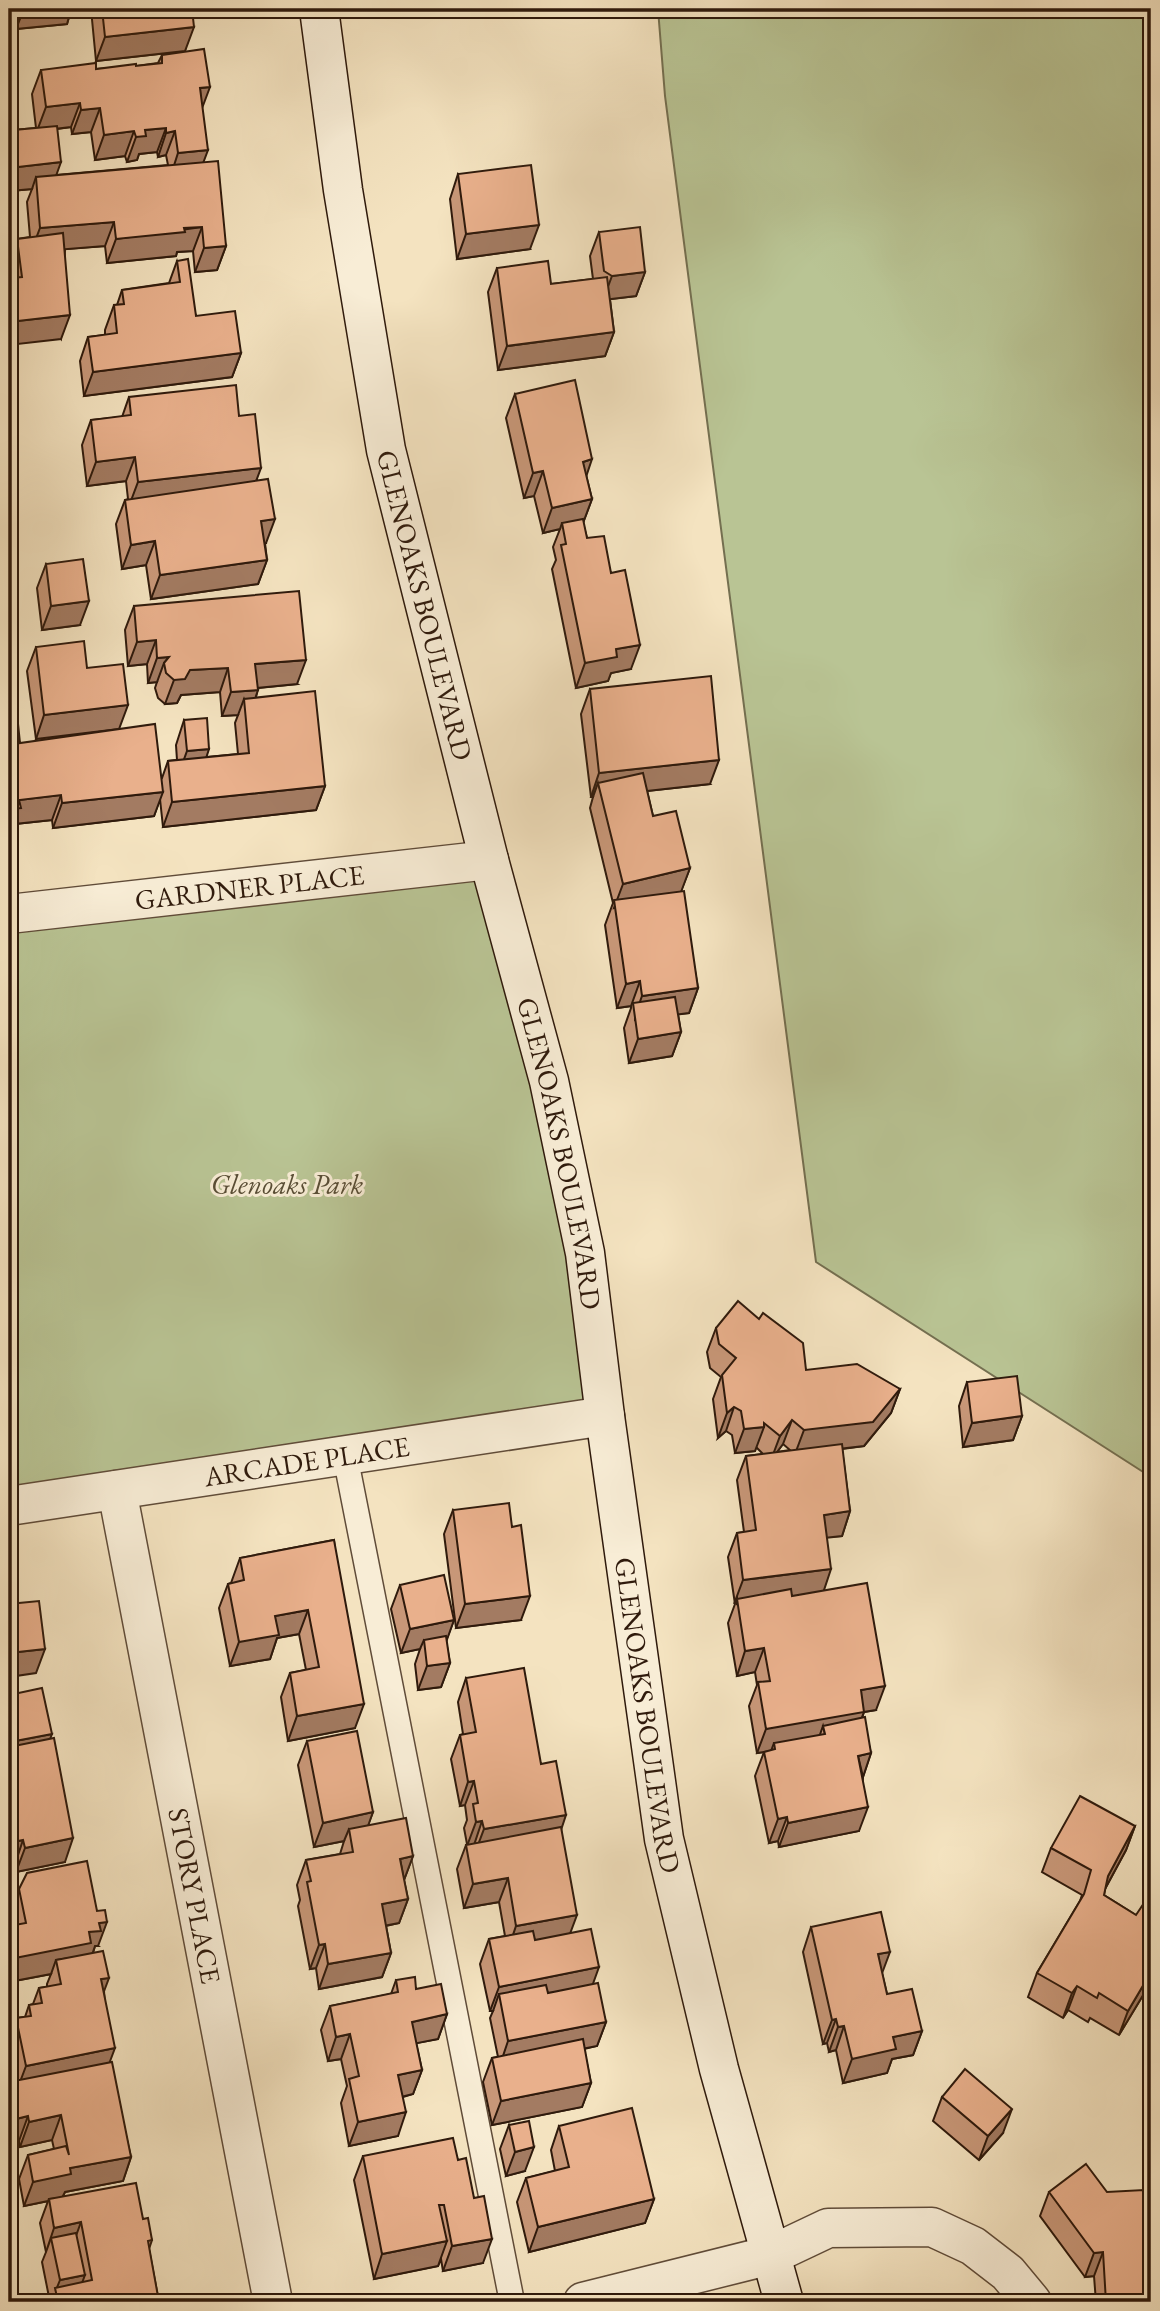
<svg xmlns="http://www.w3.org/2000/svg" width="1160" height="2311" viewBox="0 0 1160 2311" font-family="'EB Garamond',serif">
<rect width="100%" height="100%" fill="#f4e3c0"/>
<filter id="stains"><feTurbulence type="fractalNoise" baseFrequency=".00286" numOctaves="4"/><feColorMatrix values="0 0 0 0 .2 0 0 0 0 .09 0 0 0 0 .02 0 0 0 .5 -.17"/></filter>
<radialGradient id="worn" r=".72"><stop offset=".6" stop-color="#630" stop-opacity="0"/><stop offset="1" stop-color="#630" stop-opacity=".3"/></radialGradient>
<g fill="#b9c494" stroke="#746f50" stroke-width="2">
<polygon points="658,9 1151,9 1151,1477 816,1262 665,96"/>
<polygon points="489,860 605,1416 9,1506 9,914"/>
</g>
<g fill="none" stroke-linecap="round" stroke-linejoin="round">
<g stroke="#604c39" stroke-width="27">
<polyline id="lane" points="345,1455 512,2302"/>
</g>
<g stroke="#604c39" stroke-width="41">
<g id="street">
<path id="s1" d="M9,914L489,860"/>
<path id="s2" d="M117,1490L273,2302"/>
<path id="s3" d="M9,1506L605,1416"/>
<polyline points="583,2302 771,2255 828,2228 932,2227 973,2246 1008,2273 1032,2302"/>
</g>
</g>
<g stroke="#2f1a0c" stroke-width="41">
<g id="secondary">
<path id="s4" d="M319,9L343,190L386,450L489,860L549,1081L585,1253L605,1416L664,1839L719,2069L784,2302"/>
</g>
</g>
<use href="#lane" stroke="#f8edd6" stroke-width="24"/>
<use href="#street" stroke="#f8edd6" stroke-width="38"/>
<use href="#secondary" stroke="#f8edd6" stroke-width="38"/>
</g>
<g fill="#c89778" stroke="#2f1a0c" stroke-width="2" fill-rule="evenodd">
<polygon points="14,9 87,9 71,10 67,24 16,29"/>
<polygon points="91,9 192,9 185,51 96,61"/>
<path d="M162,55L202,107L203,162L226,246L217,270L195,272L193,251L177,252L176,256L107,263L105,246L65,249L61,339L10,278L9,262L17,239L30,237L27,202L32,189L10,191L9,146L14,130L36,128L32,94L41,70L96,69L136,66L158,63ZM71,127L72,134L91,132L95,160L125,156L127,162L137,160L139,154L157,152L158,157L166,155L168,165L56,175L57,129Z"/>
<polygon points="458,174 530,249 457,259 450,199"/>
<polygon points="599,232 645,272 636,296 610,299 614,332 605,356 498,370 488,292 497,268 551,284 593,279 590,256"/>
<polygon points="177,261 196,316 241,353 232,377 84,396 80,361 88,337 105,335 105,330 114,305 117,305 122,290 169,283"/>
<polygon points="515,394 586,475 592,499 583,523 587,538 631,669 611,673 608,681 576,688 552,569 556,560 553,547 560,529 543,533 534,496 524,498 506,418"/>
<polygon points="129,397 239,416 257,480 266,543 265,543 267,560 258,584 151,599 146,565 122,569 116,524 125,500 128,499 126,481 87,486 82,445 91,420 122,417"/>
<polygon points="46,564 80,625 42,630 37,588"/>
<polygon points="134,606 297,684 258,688 256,697 325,786 316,810 163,827 160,799 154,816 53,828 52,820 15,824 12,832 20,743 162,778 168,761 177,760 176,745 184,720 207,757 238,754 235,723 238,715 222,716 220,692 181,695 177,703 165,704 158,698 155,688 157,682 148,683 147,664 128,666 125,630"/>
<polygon points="36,647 87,668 36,739 27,671"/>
<polygon points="590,689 710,784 647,791 653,816 690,868 681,891 698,988 689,1013 678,1014 681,1032 672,1056 629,1063 624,1028 631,1008 631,1006 617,1008 605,925 613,903 590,808 593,797 591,797 581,714"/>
<path d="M716,1328L806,1370L900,1389L891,1413L864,1446L842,1449L850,1511L842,1536L827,1537L823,1591L876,1710L864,1712L862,1718L871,1753L863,1777L859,1831L779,1847L778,1841L769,1843L755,1776L764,1752L757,1753L749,1706L757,1685L755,1672L737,1676L728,1623L735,1604L728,1557L737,1533L744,1532L737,1480L746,1456L763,1454L756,1447L755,1451L735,1453L732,1435L726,1431L718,1438L713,1399L721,1377L710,1368L707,1352ZM783,1444L790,1450L777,1452Z"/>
<polygon points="967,1382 1022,1416 1013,1440 963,1447 959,1406"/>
<polygon points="453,1510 521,1620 456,1628 444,1534"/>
<polygon points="334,1540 355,1728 288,1741 281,1697 290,1673 306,1670 299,1634 277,1638 270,1659 230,1666 219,1608 228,1584 231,1583 240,1558"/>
<polygon points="400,1585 454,1620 446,1641 450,1663 441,1687 418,1690 415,1664 420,1649 401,1653 391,1609"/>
<polygon points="466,1678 541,1764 561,1828 570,1933 593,1984 606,2022 597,2046 584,2049 591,2083 582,2107 492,2125 483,2082 492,2058 498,2057 490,2018 493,2011 490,2011 480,1964 489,1939 505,1936 499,1902 464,1908 457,1869 466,1845 467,1844 464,1828 467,1820 465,1805 460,1806 451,1759 460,1735 463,1734 458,1702"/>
<polygon points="9,1695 50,1739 65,1862 16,1872 15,1864 9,1865"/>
<polygon points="307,1741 373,1812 368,1825 413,1856 404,1880 408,1899 399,1923 386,1926 391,1953 382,1977 319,1989 316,1968 310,1969 298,1906 300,1900 297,1885 306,1860 340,1854 344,1841 314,1847 298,1765"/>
<polygon points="1135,1826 1126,1850 1105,1889 1104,1895 1136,1915 1151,1904 1151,1982 1119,2035 1090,2018 1088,2022 1068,2010 1063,2018 1028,1997 1037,1973 1080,1901 1082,1895 1042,1872 1051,1848"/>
<polygon points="19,1889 98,1946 95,1946 93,1953 104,1991 109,2062 131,2157 123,2181 65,2192 63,2196 143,2219 152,2240 149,2249 159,2302 50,2302 42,2262 46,2252 40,2223 48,2201 24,2206 19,2179 28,2155 54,2149 52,2140 20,2147 19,2141 9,2143 9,2082 15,2081 9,2049 9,2039 16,2018 25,2017 29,2005 33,2004 39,1988 47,1987 47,1984 51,1974 9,1982 9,1926 13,1925 10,1913"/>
<polygon points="811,1927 882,1973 887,1994 922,2031 913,2055 892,2059 887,2073 843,2083 836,2050 829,2052 827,2043 823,2044 803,1952"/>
<polygon points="396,1980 416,1989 447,2014 438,2039 416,2043 422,2070 413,2094 403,2097 398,2136 349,2146 341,2103 347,2086 341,2059 328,2061 321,2030 330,2006 391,1994"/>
<polygon points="942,2097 1003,2133 979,2160 933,2121"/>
<polygon points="509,2125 525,2171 506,2176 500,2149"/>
<polygon points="559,2126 654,2199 645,2223 529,2252 517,2202 526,2178 555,2171 551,2150"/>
<polygon points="363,2156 458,2160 483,2263 443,2271 441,2259 438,2266 374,2279 354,2180"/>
<polygon points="1049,2192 1107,2192 1150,2302 1096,2302 1094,2276 1085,2277 1040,2216"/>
</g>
<g fill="#a37b62" stroke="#2f1a0c" stroke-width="2">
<polygon points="24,9 87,9 71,10 67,24 16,29"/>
<polygon points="194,27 185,51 96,61 105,37"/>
<polygon points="210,87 201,111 200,88"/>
<polygon points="80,103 71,127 37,131 46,107"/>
<polygon points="100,108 91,132 72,134 81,110"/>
<polygon points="166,128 157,152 139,154 137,160 127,162 136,137 145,130"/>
<polygon points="134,131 125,156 95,160 104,135"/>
<polygon points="175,131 166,155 158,157 166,133"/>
<polygon points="208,150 199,174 170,178 178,153"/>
<polygon points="61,162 52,187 36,177 32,189 10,191 18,167"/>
<polygon points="114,222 105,246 31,252 40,228"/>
<polygon points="539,225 530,249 457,259 466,234"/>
<polygon points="202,227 193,251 177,252 176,256 107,263 116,239"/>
<polygon points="226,246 217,270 195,272 204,248"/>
<polygon points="645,272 636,296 603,300 612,276"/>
<polygon points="70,315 61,339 9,345 9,322"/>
<polygon points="614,332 605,356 498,370 507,346"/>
<polygon points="241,353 232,377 84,396 93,372"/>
<polygon points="135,457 126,481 87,486 96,462"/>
<polygon points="592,459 584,483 583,462"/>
<polygon points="261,468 252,492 129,506 138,482"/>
<polygon points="543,471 534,496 524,498 533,473"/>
<polygon points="592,499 583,523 562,523 560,529 543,533 552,508"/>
<polygon points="275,519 266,543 253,545 261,521"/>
<polygon points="155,541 146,565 122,569 131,545"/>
<polygon points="267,560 258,584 151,599 160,575"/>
<polygon points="89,601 80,625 42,630 51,606"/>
<polygon points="156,640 147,664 128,666 137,642"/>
<polygon points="640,645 631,669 611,673 608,681 576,688 585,663 616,649"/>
<polygon points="169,657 164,663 157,682 148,683 157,658"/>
<polygon points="306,660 297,684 247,689 255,664"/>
<polygon points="228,668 220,692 181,695 177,703 165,704 174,680 190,670"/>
<polygon points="258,690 250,714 244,699 238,715 222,716 231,692"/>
<polygon points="128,705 119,729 36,739 44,715"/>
<polygon points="209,749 201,774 178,776 187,751"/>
<polygon points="719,760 710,784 602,796 598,783 593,797 591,797 599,773"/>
<polygon points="325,786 316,810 163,827 172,802"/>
<polygon points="163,792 154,816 53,828 62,803"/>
<polygon points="61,795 52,820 15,824 12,832 9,832 9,809 19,800"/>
<polygon points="690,868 681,892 614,908 623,884"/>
<polygon points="640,981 631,1006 617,1008 626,984"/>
<polygon points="698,988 689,1013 635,1020 635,1016 642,996"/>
<polygon points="681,1032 672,1056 629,1063 638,1039"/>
<polygon points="900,1389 891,1413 864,1446 795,1454 804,1430"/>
<polygon points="734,1407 726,1431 718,1438 727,1413"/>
<polygon points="1022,1416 1013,1440 963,1447 972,1423"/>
<polygon points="792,1420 783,1444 771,1460 780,1436"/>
<polygon points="764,1427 755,1451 735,1453 744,1429"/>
<polygon points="850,1511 842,1536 815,1539 824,1515"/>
<polygon points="831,1569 823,1593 737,1604 737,1599 734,1604 743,1580"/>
<polygon points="530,1596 521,1620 456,1628 465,1604"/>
<polygon points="308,1610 299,1634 277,1638 270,1659 230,1666 239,1642 275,1616"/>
<polygon points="454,1620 445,1645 424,1640 420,1649 401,1653 410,1629"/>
<polygon points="764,1648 755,1672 737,1676 745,1651"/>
<polygon points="45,1649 36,1673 9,1677 9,1653"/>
<polygon points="450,1663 441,1687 418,1690 427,1666"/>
<polygon points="885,1686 876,1710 864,1712 855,1736 825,1734 823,1726 817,1743 774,1743 771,1751 757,1753 766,1729 861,1690"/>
<polygon points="364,1704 355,1728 288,1741 297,1716"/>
<polygon points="52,1734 43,1758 9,1765 10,1742"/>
<polygon points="871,1753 863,1777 858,1756"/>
<polygon points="474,1781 465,1805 460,1806 468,1782"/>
<polygon points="868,1807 859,1831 779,1847 788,1823"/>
<polygon points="373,1812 364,1837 349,1829 344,1841 314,1847 323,1823"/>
<polygon points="566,1815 558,1839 475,1853 484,1829"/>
<polygon points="787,1817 778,1841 769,1843 778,1819"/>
<polygon points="482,1821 474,1845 467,1846 476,1822"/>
<polygon points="1135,1826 1126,1850 1099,1900 1108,1876"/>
<polygon points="73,1838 65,1862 16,1872 25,1848"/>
<polygon points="23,1840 15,1864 9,1865 9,1843"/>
<polygon points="413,1856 404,1880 400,1859"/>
<polygon points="508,1878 499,1902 464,1908 473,1884"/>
<polygon points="408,1899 399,1923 373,1928 382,1904"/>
<polygon points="577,1915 568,1939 508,1950 516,1926"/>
<polygon points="107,1922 98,1946 95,1946 92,1955 56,1960 51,1974 9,1982 9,1962 10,1959 89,1932 99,1923"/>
<polygon points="325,1944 316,1968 310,1969 319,1945"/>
<polygon points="890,1952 881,1976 878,1954"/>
<polygon points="391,1953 382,1977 319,1989 328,1964"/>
<polygon points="599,1967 590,1992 499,1994 493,2011 490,2011 499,1987"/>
<polygon points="1151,1972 1151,1982 1119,2035 1128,2011"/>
<polygon points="109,1978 100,2002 101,1979"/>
<polygon points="1077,1986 1068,2010 1063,2018 1072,1993"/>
<polygon points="447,2014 438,2039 403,2046 412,2022"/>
<polygon points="836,2019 827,2043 823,2044 832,2020"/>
<polygon points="606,2022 597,2046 500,2065 508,2041"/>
<polygon points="844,2026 836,2050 829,2052 838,2027"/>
<polygon points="922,2031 913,2055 892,2059 887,2073 843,2083 852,2059 893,2037"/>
<polygon points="350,2034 341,2059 328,2061 336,2037"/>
<polygon points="115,2048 106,2072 17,2090 26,2066"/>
<polygon points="422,2070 413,2094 389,2100 398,2075"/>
<polygon points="591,2083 582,2107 492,2125 501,2101"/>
<polygon points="1012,2109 1003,2133 979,2160 988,2136"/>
<polygon points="406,2112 398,2136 349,2146 358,2122"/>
<polygon points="61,2115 52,2140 20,2147 29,2122"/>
<polygon points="28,2116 19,2141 9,2143 9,2138 16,2119"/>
<polygon points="534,2147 525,2171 506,2176 515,2152"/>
<polygon points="131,2157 123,2181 65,2192 62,2198 49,2199 48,2201 24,2206 33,2182 70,2168"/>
<polygon points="654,2199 645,2223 529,2252 538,2227"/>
<polygon points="81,2222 72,2247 51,2238 46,2252 54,2228"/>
<polygon points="492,2239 483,2263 443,2271 452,2246"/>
<polygon points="447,2241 438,2266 374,2279 382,2254"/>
<polygon points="1103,2252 1094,2276 1085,2277 1094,2253"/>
<polygon points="85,2275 76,2299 56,2290 60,2280"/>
</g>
<g fill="#e9b08c" stroke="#2f1a0c" stroke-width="2">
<polygon points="102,9 192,9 194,27 105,37"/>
<polygon points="204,49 210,87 200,88 208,150 178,153 175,131 166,133 166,128 145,130 146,136 136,137 134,131 104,135 100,108 81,110 80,103 46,107 41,70 96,63 96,69 136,64 136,66 162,63 162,55"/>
<polygon points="57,126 61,162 18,167 14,130"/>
<polygon points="218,161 226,246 204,248 202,227 184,228 185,232 116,239 114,222 40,228 36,177"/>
<polygon points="531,165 539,225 466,234 458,174"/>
<polygon points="640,227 645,272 612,276 604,271 599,232"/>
<polygon points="63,233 70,315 9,322 9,278 22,277 17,239"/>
<polygon points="188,259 196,316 235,311 241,353 93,372 88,337 117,333 114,305 124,304 122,290 180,282 177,261"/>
<polygon points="548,261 551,284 607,277 614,332 507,346 497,268"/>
<polygon points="575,380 592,459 583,462 592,499 552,508 543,471 533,473 515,394"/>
<polygon points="236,385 239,416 255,414 261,468 138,482 135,457 96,462 91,420 131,415 129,397"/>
<polygon points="268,479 275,519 261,521 267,560 160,575 155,541 131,545 125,500"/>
<polygon points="583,519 587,538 604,536 611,573 625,570 640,645 616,649 617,657 585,663 561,545 566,544 562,523"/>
<polygon points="83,559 89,601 51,606 46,564"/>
<polygon points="299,591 306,660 255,664 258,690 231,692 228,668 190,670 185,679 174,680 166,673 164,663 169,657 157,658 156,640 137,642 134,606"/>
<polygon points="84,641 87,668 123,664 128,705 44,715 36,647"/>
<polygon points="711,676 719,760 599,773 590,689"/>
<polygon points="315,691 325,786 172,802 168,761 249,753 244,699"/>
<polygon points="9,695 15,695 20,743 155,724 163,792 62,803 61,795 19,800 21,808 9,809"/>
<polygon points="207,718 209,749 187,751 184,720"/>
<polygon points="643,773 653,816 676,811 690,868 623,884 598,783"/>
<polygon points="684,891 698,988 642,996 640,981 626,984 614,900"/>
<polygon points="675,997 681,1032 638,1039 633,1003"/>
<polygon points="738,1301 759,1319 763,1313 803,1343 806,1370 857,1364 900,1389 873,1422 804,1430 792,1420 780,1436 764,1423 764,1427 744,1429 741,1411 734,1407 727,1413 722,1375 736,1358 719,1344 716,1328"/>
<polygon points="1017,1376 1022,1416 972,1423 967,1382"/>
<polygon points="842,1444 850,1511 824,1515 831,1569 743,1580 737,1533 756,1530 746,1456"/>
<polygon points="509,1503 512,1527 521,1525 530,1596 465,1604 453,1510"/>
<polygon points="334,1540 364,1704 297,1716 290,1673 319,1667 308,1610 275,1616 279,1635 239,1642 228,1584 244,1580 240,1558"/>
<polygon points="444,1575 454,1620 410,1629 400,1585"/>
<polygon points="867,1583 885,1686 861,1690 864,1712 766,1729 758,1682 770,1681 764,1648 745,1651 737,1599 791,1589 792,1596"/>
<polygon points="39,1601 45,1649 9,1653 9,1604"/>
<polygon points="446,1636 450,1663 427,1666 424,1640"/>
<polygon points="524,1668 541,1764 556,1761 566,1815 484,1829 482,1821 476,1822 473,1804 478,1803 474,1781 468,1782 460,1735 476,1732 466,1678"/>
<polygon points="42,1688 52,1734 10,1742 9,1695"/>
<polygon points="865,1717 871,1753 858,1756 868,1807 788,1823 787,1817 778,1819 764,1752 775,1749 774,1743 825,1734 823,1726"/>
<polygon points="357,1731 373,1812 323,1823 307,1741"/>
<polygon points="54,1738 73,1838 25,1848 23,1840 9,1843 9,1747"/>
<polygon points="1080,1796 1135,1826 1108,1876 1104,1895 1136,1915 1146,1900 1151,1904 1151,1972 1128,2011 1099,1993 1097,1998 1077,1986 1072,1993 1037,1973 1084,1894 1091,1870 1051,1848"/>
<polygon points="406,1818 413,1856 400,1859 408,1899 382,1904 391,1953 328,1964 325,1944 319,1945 307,1882 311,1881 306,1860 353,1852 349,1829"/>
<polygon points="561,1827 577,1915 516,1926 508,1878 473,1884 466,1845"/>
<polygon points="87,1861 97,1911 105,1910 107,1922 99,1923 101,1931 89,1932 91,1943 10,1959 9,1952 9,1926 26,1923 19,1889 27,1873"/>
<polygon points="881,1912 890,1952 878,1954 887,1994 912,1989 922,2031 893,2037 896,2049 852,2059 844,2026 838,2027 836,2019 832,2020 811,1927"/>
<polygon points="591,1929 599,1967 499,1987 489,1939 533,1931 535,1940"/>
<polygon points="103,1951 109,1978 101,1979 115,2048 26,2066 16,2018 31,2016 29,2005 42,2003 39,1988 61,1984 56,1960"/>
<polygon points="415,1977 416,1989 441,1984 447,2014 412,2022 422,2070 398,2075 406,2112 358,2122 349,2079 359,2076 350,2034 336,2037 330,2006 398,1992 396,1980"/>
<polygon points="598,1983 606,2022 508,2041 499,1994 546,1985 548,1993"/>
<polygon points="583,2039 591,2083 501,2101 492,2058"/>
<polygon points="112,2062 131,2157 70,2168 71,2174 33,2182 28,2155 66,2146 69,2155 61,2115 29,2122 28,2116 16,2119 9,2098 9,2093 11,2092 9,2082"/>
<polygon points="965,2069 1012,2109 988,2136 942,2097"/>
<polygon points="632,2108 654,2199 538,2227 526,2178 569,2167 559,2126"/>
<polygon points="529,2121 534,2147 515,2152 509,2125"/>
<polygon points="453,2138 458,2160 466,2158 474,2198 484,2196 492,2239 452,2246 444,2205 439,2205 447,2241 382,2254 363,2156"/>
<polygon points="1086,2164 1107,2192 1144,2190 1150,2302 1106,2302 1103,2252 1094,2253 1049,2192"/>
<polygon points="136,2183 143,2219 148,2218 152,2240 148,2241 159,2302 58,2302 55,2288 92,2280 81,2222 54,2228 49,2199"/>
<polygon points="76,2233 85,2275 60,2280 51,2238"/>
<polygon points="9,2263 15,2302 9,2302"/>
</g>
<g text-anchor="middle" stroke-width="6" stroke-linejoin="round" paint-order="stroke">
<g font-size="28" fill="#2f1a0c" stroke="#f8edd6">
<text dy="10" stroke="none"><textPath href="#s4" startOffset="606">GLENOAKS BOULEVARD</textPath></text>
<text dy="10" stroke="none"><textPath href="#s1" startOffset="242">GARDNER PLACE</textPath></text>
<text dy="10" stroke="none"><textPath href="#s4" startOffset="1171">GLENOAKS BOULEVARD</textPath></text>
<text dy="10" stroke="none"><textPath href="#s3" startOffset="301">ARCADE PLACE</textPath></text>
<text dy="10" stroke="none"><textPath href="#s4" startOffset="1740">GLENOAKS BOULEVARD</textPath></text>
<text dy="10" stroke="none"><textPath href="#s2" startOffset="413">STORY PLACE</textPath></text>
</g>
<g font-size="28" font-style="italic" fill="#584d35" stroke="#f8edd6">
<text x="287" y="1194">Glenoaks Park</text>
</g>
</g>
<rect width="1160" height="2311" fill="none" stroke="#f4e3c0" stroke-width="35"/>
<rect x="10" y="10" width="1139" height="2290" fill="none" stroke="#2f1a0c" stroke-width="3.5"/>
<rect x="18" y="18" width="1125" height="2276" fill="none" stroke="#2f1a0c" stroke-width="2"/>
<rect width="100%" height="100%" filter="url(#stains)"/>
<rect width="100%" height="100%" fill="url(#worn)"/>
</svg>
